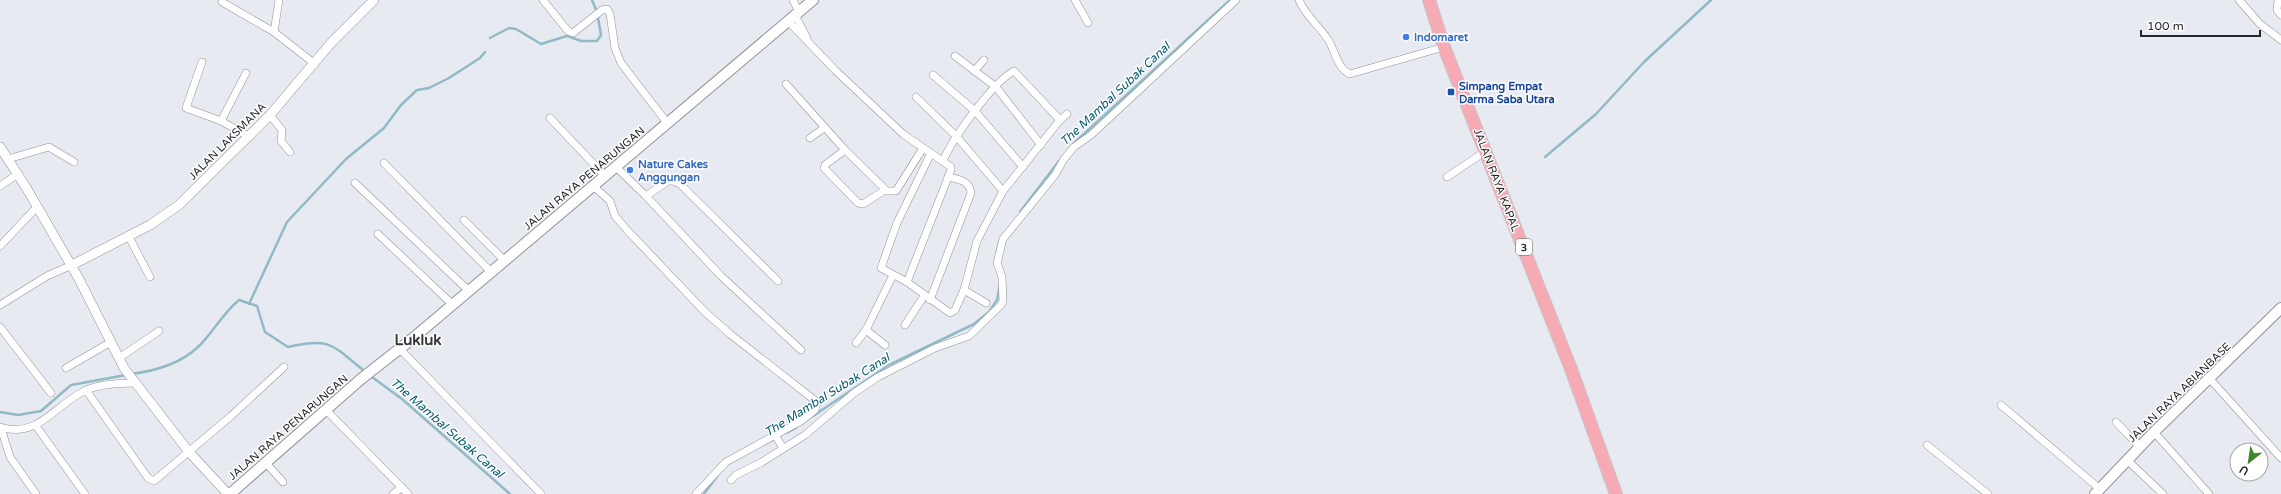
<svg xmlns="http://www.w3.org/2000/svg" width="2281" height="494" viewBox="0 0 2281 494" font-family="'Varela Round',sans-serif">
<rect width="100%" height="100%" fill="#e8eaf2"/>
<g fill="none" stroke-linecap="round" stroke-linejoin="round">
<g stroke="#91bac7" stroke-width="2.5">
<polyline points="592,0 597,12"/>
<polyline points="490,38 509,28 516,29 541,44 567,36 581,41 597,41 601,35 598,18"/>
<polyline points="1073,144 1230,0"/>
<polyline points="1545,157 1596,114 1644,62 1711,0"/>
<polyline points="1020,212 1059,161"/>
<polyline points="996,255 999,243"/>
<polyline points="249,304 287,222 346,159 384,128 401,105 417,90 429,88 449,78 480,58 485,52"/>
<path d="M131,374C155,371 180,364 198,347C214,332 221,315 239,300L257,306L265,332L288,347C330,337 332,345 363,370"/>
<polyline points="372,377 402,399 510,494"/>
<polyline points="0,412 18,415 41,411 71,385 126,375"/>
<polyline points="813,416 889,365 974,324 989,312 997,300 1000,285"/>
<polyline points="786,433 796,428"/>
<polyline points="704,494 718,475"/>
</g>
<g stroke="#909299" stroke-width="8">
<g id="minor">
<polyline points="543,0 568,31 573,33 602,10 607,9 610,14 615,48 621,63 668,124"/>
<polyline points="793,0 799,12"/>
<polyline points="1075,0 1088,23"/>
<path d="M1299,0C1305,15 1318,25 1327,38C1335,49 1337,69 1350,74L1444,47"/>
<polyline points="2239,0 2260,24 2281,40"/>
<polyline points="2278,0 2277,10 2281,15"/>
<polyline points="222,2 274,32 315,64"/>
<polyline points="795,15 807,38"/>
<polyline points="788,21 835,70 903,134 951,167 951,170 907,282"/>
<polyline points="274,32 279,0"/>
<polyline points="955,56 996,87 1041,145"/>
<polyline points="202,62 186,108 221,121 250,137"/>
<polyline points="974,71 984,60"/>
<polyline points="933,75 975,111 1023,167"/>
<polyline points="786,84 845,150 887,191 896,191 923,148"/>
<polyline points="916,97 956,136 1003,191 977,241 964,290 955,310 950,313 907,282 881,268 897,223 931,153"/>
<polyline points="270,115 282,130 281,141 290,152"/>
<polyline points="550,118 605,176"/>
<polyline points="221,121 246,73"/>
<polyline points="810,138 824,128"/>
<polyline points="845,150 825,165 824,168 858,203 863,204 885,190"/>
<polyline points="8,159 49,147 74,162"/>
<path d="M943,161C952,139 993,82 1014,71L1060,120"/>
<polyline points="384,163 491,272"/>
<polyline points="616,167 646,196 721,276 801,350"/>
<polyline points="1447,177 1486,151"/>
<polyline points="355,183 469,291"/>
<polyline points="0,186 18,174"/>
<polyline points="593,186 610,201 615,216 627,230 705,312 730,334 817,402 815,410 801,421 726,462 696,494"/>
<polyline points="1003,191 1060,120 1067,114"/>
<polyline points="646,196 668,181 673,181 680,184 778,281"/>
<polyline points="464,220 505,261"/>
<polyline points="378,234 453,305"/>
<polyline points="129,237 150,277"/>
<polyline points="0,246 37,207"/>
<polyline points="964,290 986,303"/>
<path d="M930,300L971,193C970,181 959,179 948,177"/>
<polyline points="0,305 47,276 70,266"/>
<polyline points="905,325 924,296"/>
<polyline points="0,327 51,393"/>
<polyline points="866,330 885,345"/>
<polyline points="856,343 866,330 893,275"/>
<polyline points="400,349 541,494"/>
<polyline points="119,358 159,331"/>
<polyline points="66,368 111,342"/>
<polyline points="2210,379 2281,458"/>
<polyline points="86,390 148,478 154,481 231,416 284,367"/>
<polyline points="2001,405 2100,489"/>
<polyline points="326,410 408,494"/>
<polyline points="2116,422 2140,447"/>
<polyline points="36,426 85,494"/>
<path d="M0,427C39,439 54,405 86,390C101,384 118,383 134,383"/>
<polyline points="1,428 10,457 36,494"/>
<polyline points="2154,432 2209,494"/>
<polyline points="775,435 783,448"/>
<polyline points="1927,445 1988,494"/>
<polyline points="2127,460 2163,494"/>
<polyline points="266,463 283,482"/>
<polyline points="731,480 736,475 762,462 805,435 854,393 878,377 935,348 969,336 1001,305 1003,301 1002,277 997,263 1003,239 1055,175 1064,159 1074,147 1091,135 1236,0"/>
<polyline points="393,494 402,487"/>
</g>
</g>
<g stroke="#909299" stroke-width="10">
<g id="tertiary">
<polyline points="0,147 27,189 79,279 124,368 189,452 228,494"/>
<polyline points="70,266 150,225 179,205 270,115 331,43 374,0"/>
</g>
</g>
<g stroke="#909299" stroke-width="12">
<g id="secondary">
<polyline points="230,494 361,379 412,339 813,0"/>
<polyline points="2095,494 2154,432 2281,308"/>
</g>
</g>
<g stroke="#c6c7c7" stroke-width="14">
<polyline id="trunk" points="1429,0 1444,47 1571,369 1616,494"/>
</g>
<use href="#minor" stroke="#fff" stroke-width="7"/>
<use href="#tertiary" stroke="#fff" stroke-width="9"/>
<use href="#secondary" stroke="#fff" stroke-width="10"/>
<use href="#trunk" stroke="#f6abb4" stroke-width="12"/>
</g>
<g fill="#3f7fe0" stroke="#fff" stroke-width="1.5">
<circle cx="1406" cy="37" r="4"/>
<circle cx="630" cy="170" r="4"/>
</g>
<rect fill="#1a4fb4" stroke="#fff" stroke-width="1.5" x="1447" y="88" width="8" height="8" rx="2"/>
<g text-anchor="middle" stroke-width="3" stroke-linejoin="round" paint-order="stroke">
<rect fill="#fff" stroke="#666769" stroke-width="1" x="1516" y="239" width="16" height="16" rx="3"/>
<g font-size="10" font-weight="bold" fill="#252629">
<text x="1524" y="251">3</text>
</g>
<g font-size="11" font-weight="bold" fill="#366cbe" stroke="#fff" text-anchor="start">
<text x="1414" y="41">Indomaret</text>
<text x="638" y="168">Nature Cakes<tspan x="638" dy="13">Anggungan</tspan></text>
</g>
<g font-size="11" font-weight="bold" fill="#164399" stroke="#fff" text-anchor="start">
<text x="1459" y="90">Simpang Empat<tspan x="1459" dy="13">Darma Saba Utara</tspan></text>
</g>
<g font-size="11" fill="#252629" stroke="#fff">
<text transform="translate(227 141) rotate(-45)" y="4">JALAN LAKSMANA</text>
<text transform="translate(584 178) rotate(-40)" y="4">JALAN RAYA PENARUNGAN</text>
<text transform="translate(1497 180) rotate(69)" y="4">JALAN RAYA KAPAL</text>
<text transform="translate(2179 392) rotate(-44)" y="4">JALAN RAYA ABIANBASE</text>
<text transform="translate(288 427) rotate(-41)" y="4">JALAN RAYA PENARUNGAN</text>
</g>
<g font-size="12" font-style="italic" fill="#035a6e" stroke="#fff">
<text transform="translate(1115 94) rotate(-43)" y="4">The Mambal Subak Canal</text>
<text transform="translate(827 395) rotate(-32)" y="4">The Mambal Subak Canal</text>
<text transform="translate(447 428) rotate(41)" y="4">The Mambal Subak Canal</text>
</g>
<g font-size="15" font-weight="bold" fill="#37383e" stroke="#fff">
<text x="418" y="345">Lukluk</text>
</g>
</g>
<g transform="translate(2249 462) rotate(210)"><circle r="19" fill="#ffffff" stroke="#a8a8a9"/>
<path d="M0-3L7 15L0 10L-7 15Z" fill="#41862b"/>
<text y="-6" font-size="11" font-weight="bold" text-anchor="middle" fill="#252629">U</text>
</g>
<path d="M2141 30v6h119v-6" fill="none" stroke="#252629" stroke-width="2"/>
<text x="2147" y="30" font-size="12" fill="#252629" stroke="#ffffff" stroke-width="3" paint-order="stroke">100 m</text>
</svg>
